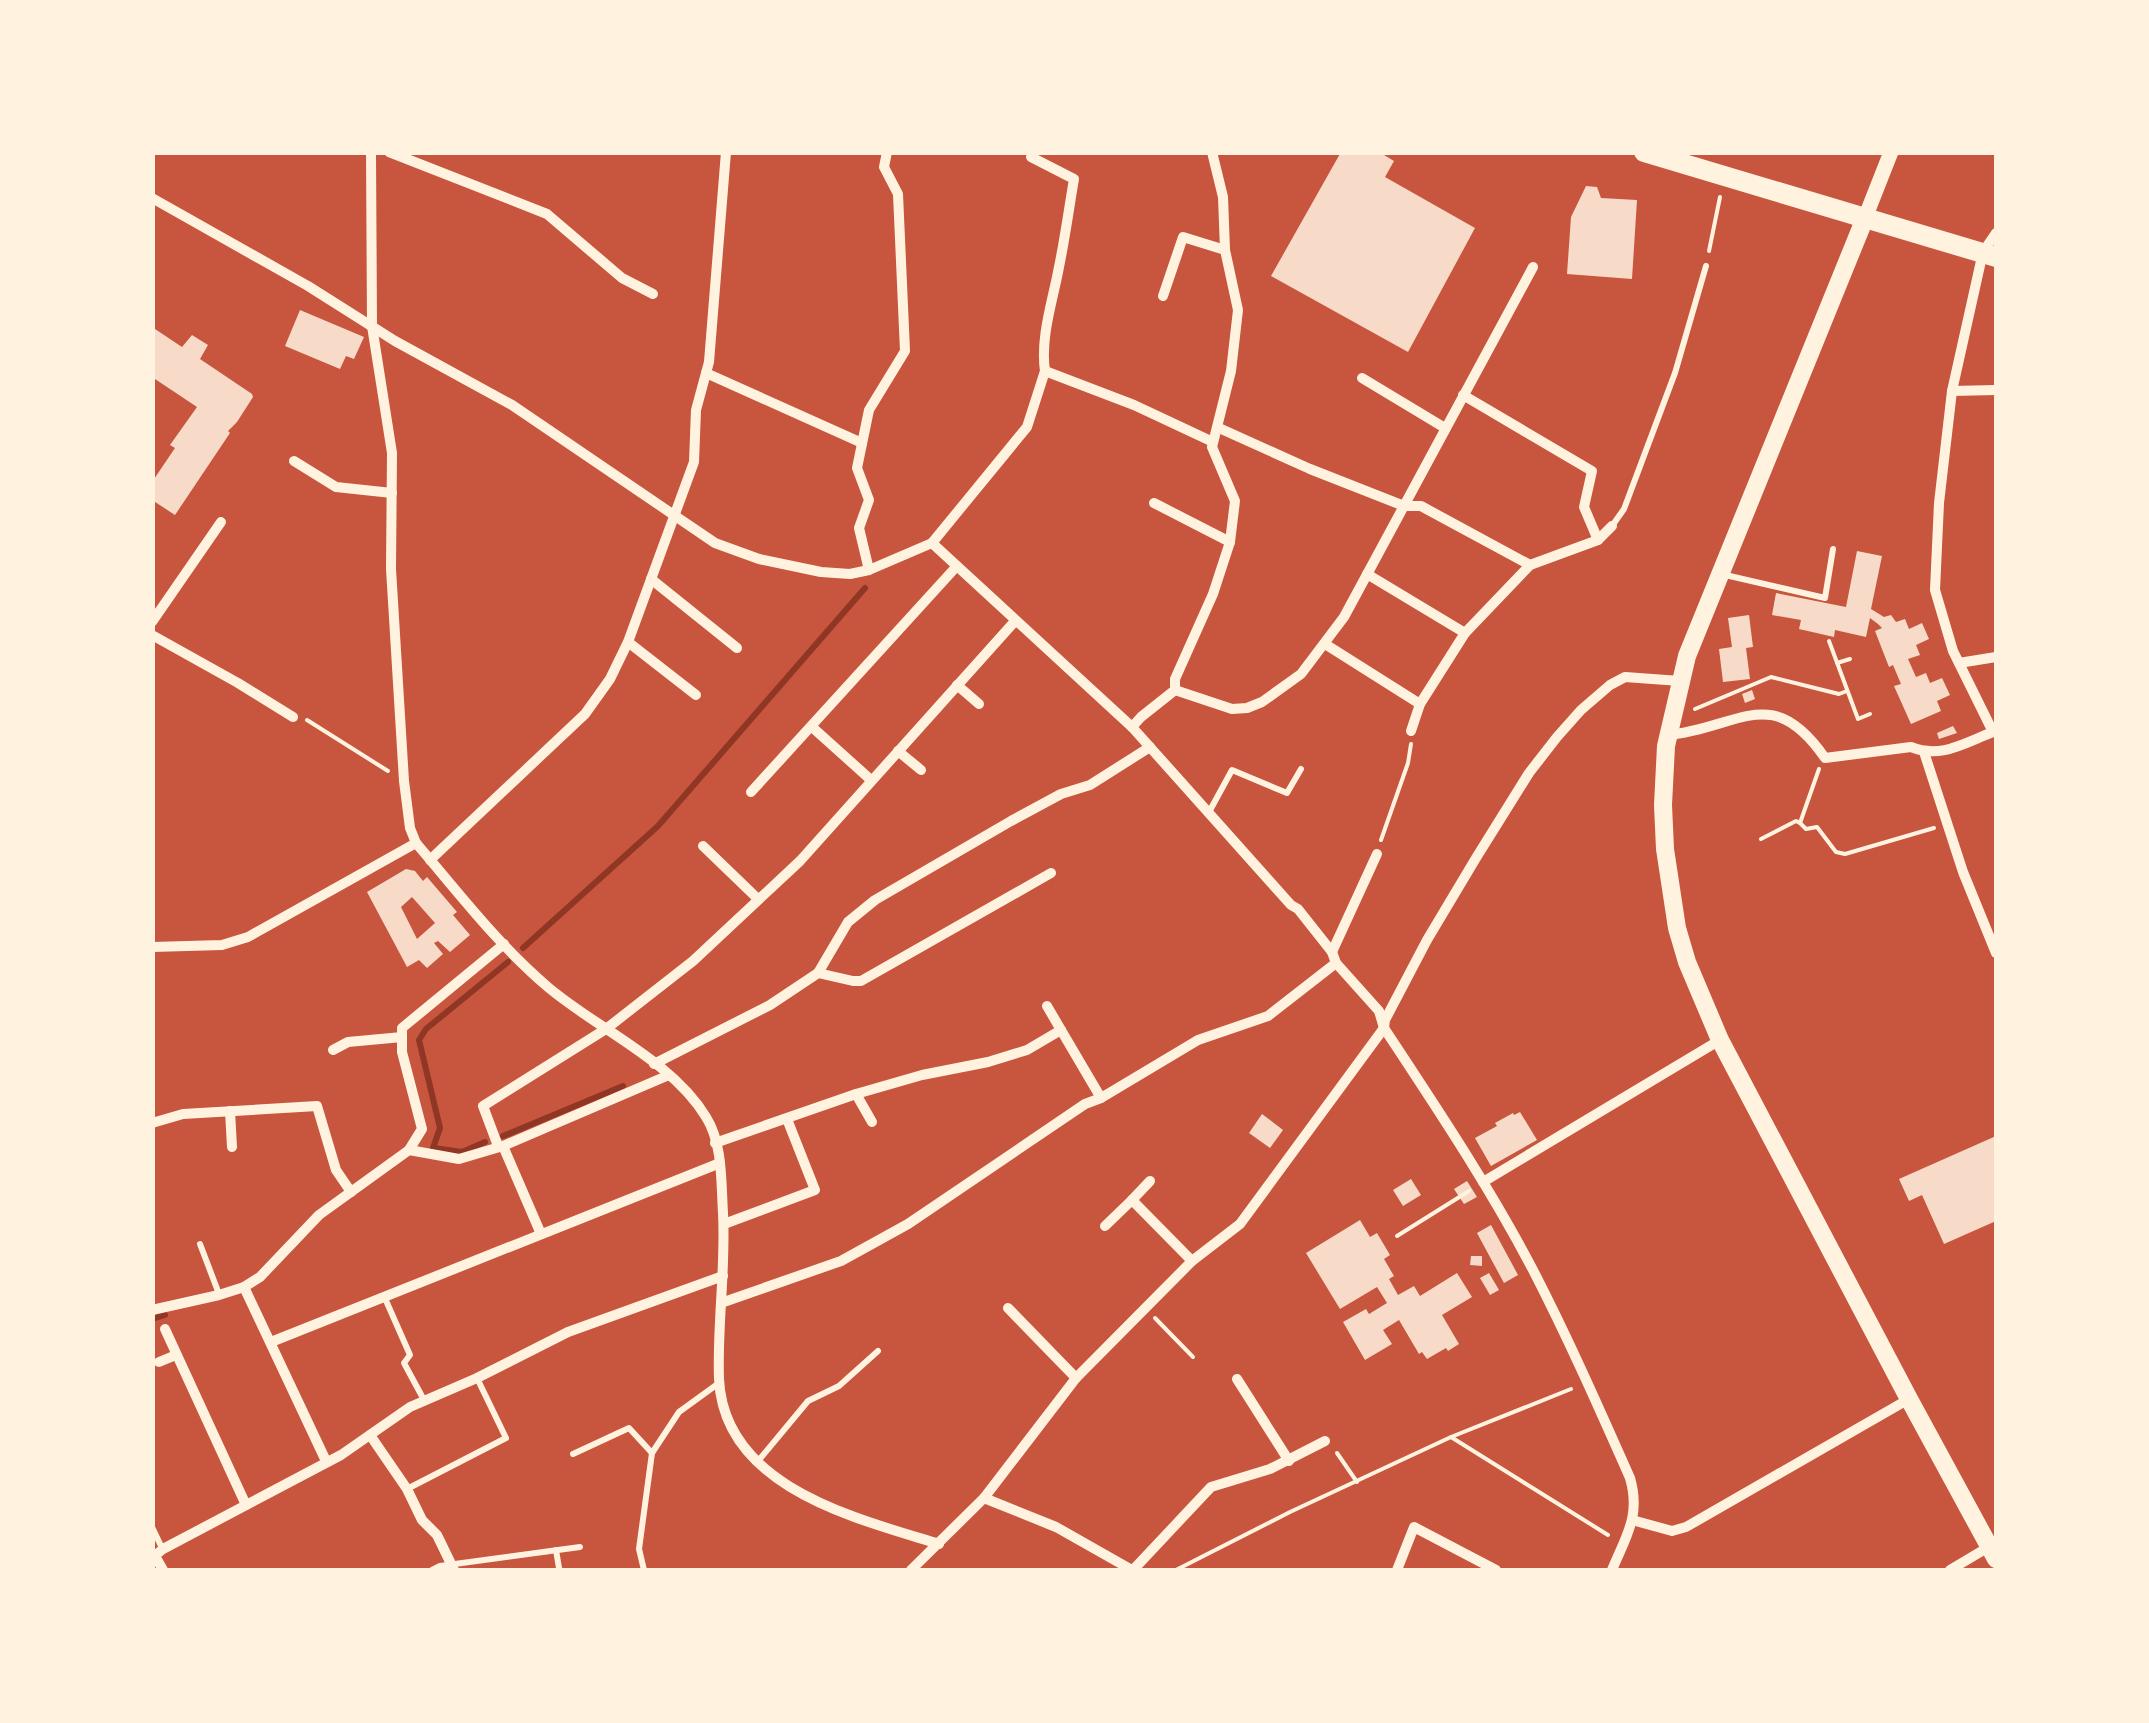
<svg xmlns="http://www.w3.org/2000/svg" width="2149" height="1723" viewBox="0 0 2149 1723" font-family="Karla,sans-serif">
<rect width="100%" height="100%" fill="#c8553d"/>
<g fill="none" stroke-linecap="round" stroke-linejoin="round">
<g stroke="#8f3625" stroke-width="6">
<polyline points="523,948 658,826 865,588"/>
<polyline points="503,1136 623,1086"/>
<polyline points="433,1148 440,1128 419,1040 426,1029 508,962"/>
<polyline points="434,1148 462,1152 485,1142"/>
<polyline points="152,1319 165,1315"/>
</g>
</g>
<g fill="#f7dbc8" fill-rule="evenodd">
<polygon points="1341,152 1379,152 1394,161 1385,177 1475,228 1408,352 1271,276"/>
<polygon points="1586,186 1597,187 1601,198 1637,200 1632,279 1567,274 1571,217"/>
<polygon points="300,310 364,337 354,359 346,356 340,369 285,346"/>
<polygon points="152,327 182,347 192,335 208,345 200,359 252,394 253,397 237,422 228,431 230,433 175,515 152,500 152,482 175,448 170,445 197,407 152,377"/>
<polygon points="1857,551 1882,556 1871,609 1884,617 1891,615 1896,622 1905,619 1909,629 1922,623 1929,639 1916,645 1920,655 1908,659 1916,677 1926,673 1930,683 1942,678 1950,695 1937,701 1941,711 1911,724 1894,686 1901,684 1893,665 1889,667 1875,631 1882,628 1878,624 1870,618 1866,637 1835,630 1834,637 1799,629 1801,620 1772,615 1776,593 1846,607"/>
<polygon points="1749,615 1753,647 1746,648 1750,679 1723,682 1719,649 1732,647 1728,618"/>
<polygon points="1752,690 1755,699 1745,703 1742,694"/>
<polygon points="1953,726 1957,733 1939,739 1937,733"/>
<path d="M406,869L415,871L423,881L427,877L457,912L453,915L470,935L450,952L438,941L434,943L443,954L427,968L419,960L407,967L367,892ZM412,897L435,923L417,939L401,907Z"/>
<polygon points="1520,1112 1537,1140 1491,1166 1475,1138 1497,1126 1495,1123 1513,1113 1514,1115"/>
<polygon points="1262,1114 1283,1130 1270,1148 1249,1133"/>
<polygon points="1996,1136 1996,1221 1944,1244 1922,1195 1909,1201 1899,1179"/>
<polygon points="1411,1179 1421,1195 1403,1206 1393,1190"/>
<polygon points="1467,1181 1477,1197 1464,1204 1454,1189"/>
<polygon points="1360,1220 1370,1237 1377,1233 1390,1255 1384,1259 1394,1276 1389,1279 1398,1295 1414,1286 1420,1296 1457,1273 1472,1297 1442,1315 1459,1344 1448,1351 1446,1348 1427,1359 1422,1352 1419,1354 1399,1320 1383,1330 1392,1344 1365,1360 1343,1322 1366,1309 1369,1314 1387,1303 1377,1287 1340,1309 1306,1253"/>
<polygon points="1491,1225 1518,1275 1504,1283 1477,1233"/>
<polygon points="1471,1256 1482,1256 1482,1266 1470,1265"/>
<polygon points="1489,1273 1499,1290 1490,1295 1480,1278"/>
</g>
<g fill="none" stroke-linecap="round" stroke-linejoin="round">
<g stroke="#fff3e0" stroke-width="4">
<polyline points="1709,251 1720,197"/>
<polyline points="1829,641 1858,719 1870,714"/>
<polyline points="1837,663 1850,659"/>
<polyline points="1695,709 1771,677 1839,694 1847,691"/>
<polyline points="307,720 388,771"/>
<polyline points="1800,823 1806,829 1817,827 1836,852 1845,854 1934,828"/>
<polyline points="1761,839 1796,821 1800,823 1819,769"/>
<polyline points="1381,840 1408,763 1411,744"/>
<polyline points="1397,1236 1469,1191"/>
<polyline points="1155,1318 1193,1357"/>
<polyline points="1451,1437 1608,1535"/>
<polyline points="1337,1453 1357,1482"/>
<polyline points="1176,1570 1290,1512 1451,1437 1571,1389"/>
</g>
<g stroke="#fff3e0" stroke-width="6">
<polyline points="1612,526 1624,509 1675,373 1706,266"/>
<polyline points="1721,574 1825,598 1833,549"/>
<polyline points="1208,814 1232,770 1287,793 1301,769"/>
<polyline points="200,1244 219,1294"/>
<polyline points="384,1296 410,1355 404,1363 424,1400"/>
<polyline points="573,1454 629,1428 652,1453"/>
<polyline points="759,1460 808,1401 839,1386 878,1351"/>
<polyline points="407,1489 506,1438 477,1378"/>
<polyline points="152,1527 162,1548"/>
<polyline points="556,1550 559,1568"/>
<polyline points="432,1570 440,1566 580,1547"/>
<polyline points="644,1570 639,1549 652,1453 679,1412 719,1383"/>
</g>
<g stroke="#fff3e0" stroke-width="10">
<path d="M371,152L372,326L392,453L391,569L404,781L410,828L416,843C458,892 499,946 549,988C598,1029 672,1061 706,1117C723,1144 721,1182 723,1213C726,1268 717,1324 719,1379C724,1487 855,1518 939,1544"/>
<polyline points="389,152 547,214 622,278 653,294"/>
<path d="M152,198L308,286L395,341L512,405L715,543L759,559L821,572L850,574L869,570L932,543L1132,727L1291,905L1298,909L1332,952L1336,963L1379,1011L1384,1028C1436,1107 1489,1186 1533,1270C1568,1338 1599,1408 1630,1478C1641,1516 1626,1536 1612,1570"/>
<polyline points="1163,296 1183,237 1225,250"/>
<polyline points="1045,371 1134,405 1213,442"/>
<polyline points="706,373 862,443"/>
<polyline points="1362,378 1445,428"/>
<polyline points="1952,391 1996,390"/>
<polyline points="1463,395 1592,471 1584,507 1598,540"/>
<polyline points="1219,428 1310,469 1404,506 1421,506 1530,565"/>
<polyline points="294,461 336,487 392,493"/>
<polyline points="1154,503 1230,542"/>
<path d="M932,543L1027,427L1045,371C1040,337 1053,300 1059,267C1065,238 1069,208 1074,179L1031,157"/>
<polyline points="869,570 859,528 869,500 857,468 869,410 905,351 898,194 884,167 887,152"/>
<polyline points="1367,574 1465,633"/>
<polyline points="651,579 737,648"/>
<polyline points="152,622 221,522"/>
<polyline points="152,635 238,683 293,717"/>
<polyline points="628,642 696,695"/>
<polyline points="1325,644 1420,704"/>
<polyline points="1959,663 1996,657"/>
<polyline points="957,685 979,704"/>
<polyline points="1175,690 1232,709 1247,708 1262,702 1301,674 1344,617 1533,267"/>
<polyline points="812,727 871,780"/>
<polyline points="1132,727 1141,717 1175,690 1175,679 1213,594 1230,542 1235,501 1212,447 1231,371 1238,310 1225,250 1223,197 1212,152"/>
<polyline points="1411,731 1420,704 1465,633 1530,565 1598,540 1612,526"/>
<path d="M1668,735C1739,728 1772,681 1825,758L1911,747C1941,759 1964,743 1993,732L1953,651L1935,590L1939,503L1952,391L1983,252L1996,233"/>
<polyline points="898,751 921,770"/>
<polyline points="1924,752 1963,872 1996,953"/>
<polyline points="751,792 956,567"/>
<polyline points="703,846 758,899"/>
<polyline points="430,860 585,714 610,679 628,642 694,462 696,410 709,362 726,152"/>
<polyline points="152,947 222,945 248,937 416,843"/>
<polyline points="1332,952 1377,854"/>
<polyline points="818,973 853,981 861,981 1051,873"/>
<polyline points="1047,1006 1061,1030"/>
<polyline points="333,1050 348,1042 402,1037"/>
<polyline points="654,1064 770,1005 818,973 848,922 875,900 1011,821 1061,794 1090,785 1150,747"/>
<polyline points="856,1094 872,1122"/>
<polyline points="230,1111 232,1147"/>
<polyline points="152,1123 183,1114 317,1106 336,1170 351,1192"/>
<polyline points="715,1143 856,1094 922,1075 988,1062 1027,1050 1061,1030 1101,1098"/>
<polyline points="498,1146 483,1106 606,1029 693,961 800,861 1015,621"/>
<polyline points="503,1146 541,1234"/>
<polyline points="409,1150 459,1159 503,1146 669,1075"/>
<polyline points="1150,1181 1132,1200 1192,1261"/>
<polyline points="1483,1182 1720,1040"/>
<polyline points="724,1224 815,1190 787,1119"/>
<polyline points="1105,1226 1132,1200"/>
<polyline points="244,1287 326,1461"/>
<polyline points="721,1303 841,1261 908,1224 1085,1104 1101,1098 1198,1040 1268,1016 1336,963"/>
<polyline points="1008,1308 1076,1378"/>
<polyline points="152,1310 219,1295 244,1287 260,1277 319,1215 409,1150 422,1129 402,1052 402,1028 504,944"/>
<polyline points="165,1329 246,1505"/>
<polyline points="271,1342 720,1163"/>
<polyline points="159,1362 176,1355"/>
<polyline points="1237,1379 1289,1461"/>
<polyline points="370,1435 407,1489 422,1520 437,1535 454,1570"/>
<polyline points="984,1498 1056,1527 1132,1570"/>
<polyline points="1632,1520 1672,1531 1686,1527 1909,1399"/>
<polyline points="155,1556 163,1570"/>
<polyline points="152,1558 163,1549 341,1455 410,1407 477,1378 568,1332 723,1276"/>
<polyline points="911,1570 984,1498 1076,1378 1192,1261 1240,1224 1384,1028 1385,1020 1427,940 1476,858 1529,773 1557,737 1581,710 1610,685 1625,677 1680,681"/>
<polyline points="1133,1570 1211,1487 1270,1469 1325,1441"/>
<polyline points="1397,1570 1414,1527 1496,1570"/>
<polyline points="1950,1570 1992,1545"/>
</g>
<polyline stroke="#fff3e0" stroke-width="15" points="1865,218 1891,152"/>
<polyline stroke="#fff3e0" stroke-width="18" points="1865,218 1687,656 1666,746 1663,805 1665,849 1677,928 1687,962 1720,1040 1909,1399 1996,1559"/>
<polyline stroke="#fff3e0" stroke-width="20" points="1644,152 1996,257"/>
</g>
<rect width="2149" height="1723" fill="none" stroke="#fff3e0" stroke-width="310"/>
</svg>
